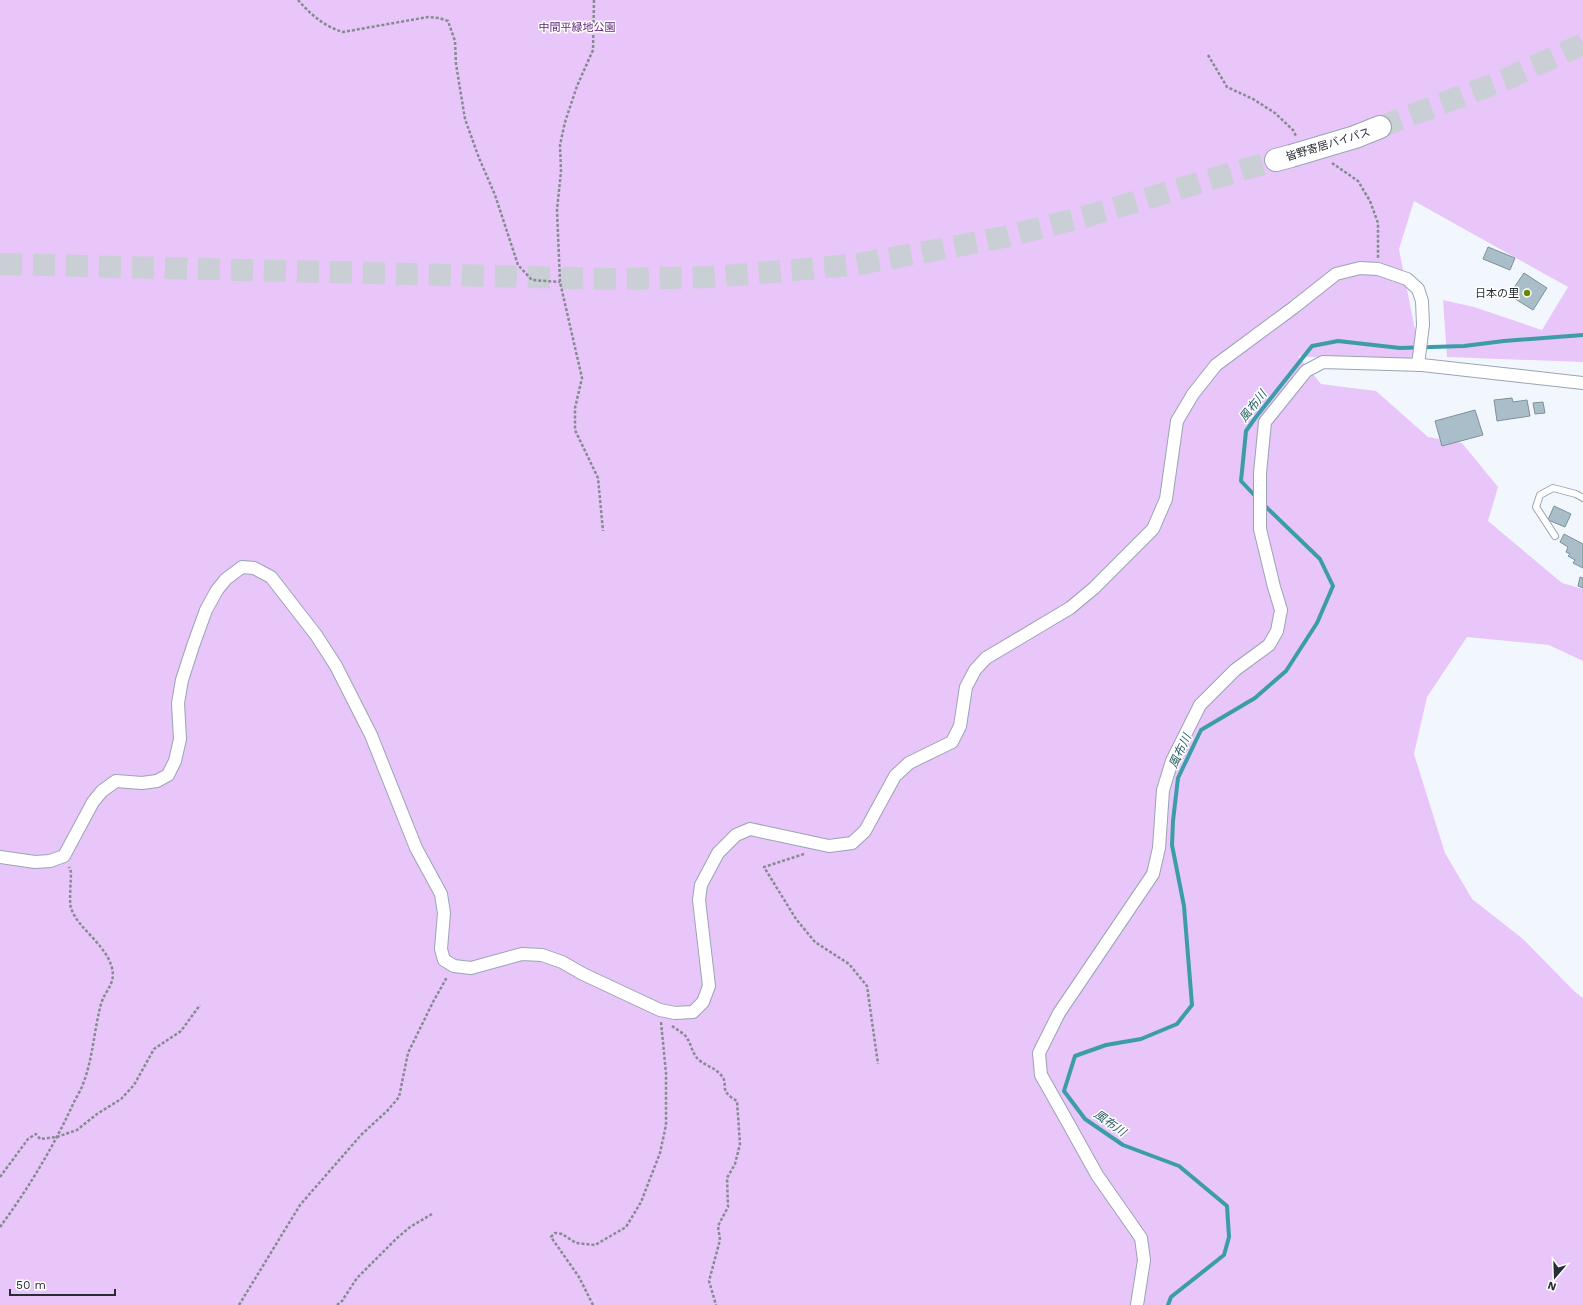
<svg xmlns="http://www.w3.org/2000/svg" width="1583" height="1305" viewBox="0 0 1583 1305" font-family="'Work Sans','Noto Sans JP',sans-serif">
<rect width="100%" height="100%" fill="#f2f7fe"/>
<polygon fill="#e8c6f9" points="0,0 1583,0 1583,362 1447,357 1443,300 1474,307 1542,330 1568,287 1414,201 1399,249 1422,365 1298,356 1321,384 1376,391 1428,437 1462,443 1498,487 1488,521 1562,583 1583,589 1583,661 1549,645 1467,637 1427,697 1414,754 1445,853 1472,899 1523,939 1575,992 1583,998 1583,1305 0,1305"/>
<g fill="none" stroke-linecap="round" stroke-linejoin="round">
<g stroke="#3c9da9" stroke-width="4">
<polyline points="1257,498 1241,481 1246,431 1256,417 1312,346 1338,341 1400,348 1464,346 1504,341 1583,335"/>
<polyline points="1168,1305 1171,1297 1224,1255 1229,1237 1227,1206 1179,1166 1123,1145 1085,1119 1064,1091 1075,1056 1106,1045 1141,1039 1177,1024 1192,1005 1184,906 1172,845 1173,821 1178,778 1201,730 1255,698 1286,671 1317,623 1333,586 1320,559 1262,503"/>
</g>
</g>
<g fill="#aabec9" stroke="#7d919b">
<polygon points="1488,247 1515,258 1510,270 1483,259"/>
<polygon points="1524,273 1547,288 1533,310 1509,295"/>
<polygon points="1512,398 1513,402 1527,400 1530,416 1497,421 1494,400"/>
<polygon points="1543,402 1545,413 1535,414 1533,403"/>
<polygon points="1475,410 1483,435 1442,446 1435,421"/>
<polygon points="1554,506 1571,514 1565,527 1548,520"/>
<polygon points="1564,534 1583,544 1583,568 1573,563 1575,560 1568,556 1570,554 1566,552 1568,547 1560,542"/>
<polygon points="1580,577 1583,578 1583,588 1578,586"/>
</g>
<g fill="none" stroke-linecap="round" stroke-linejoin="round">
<g stroke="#caced5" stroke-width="22" stroke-dasharray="22 11" stroke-linecap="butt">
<polyline points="1380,127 1504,80 1583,44"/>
<polyline points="0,264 614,279 713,277 853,265 931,251 1004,237 1091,215 1276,160"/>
</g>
<g stroke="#99a4b5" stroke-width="8">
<polyline id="lane" points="1555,536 1536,507 1540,495 1553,488 1576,494 1583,498"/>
</g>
<g stroke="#99a4b5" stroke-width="14">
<g id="street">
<polyline points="0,857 35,862 50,861 64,856 93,802 102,791 116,781 142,783 157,781 168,775 175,761 180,739 178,703 182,680 193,646 206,610 217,590 226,579 242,567 254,568 271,577 316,635 336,666 371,735 416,848 441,894 444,913 441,949 444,960 454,966 471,968 522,954 542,955 562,962 583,974 660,1010 675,1013 693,1012 703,1002 709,986 699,900 701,885 718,853 736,835 750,829 829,846 852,843 865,831 895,776 909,763 952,742 960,726 966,687 975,670 986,658 1070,608 1094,588 1153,529 1166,499 1177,421 1193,394 1216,365 1293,308 1336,274 1360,268 1378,269 1407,279 1418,289 1422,301 1423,325 1418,365"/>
<polyline points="1137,1305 1144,1260 1141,1238 1097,1175 1067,1121 1041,1075 1039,1053 1059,1013 1153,874 1159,848 1163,790 1172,761 1200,705 1235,670 1269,645 1277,631 1281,610 1274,587 1260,529 1260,473 1265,422 1306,371 1323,362 1422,365 1583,383"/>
</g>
</g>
<g stroke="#99a4b5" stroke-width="24">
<g id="highway">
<polyline points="1355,137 1380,127"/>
<polyline points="1276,160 1291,156"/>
</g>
</g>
<g stroke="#868b92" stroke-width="2.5" stroke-dasharray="3 2" stroke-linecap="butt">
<path d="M298,0C310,14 325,27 343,32L428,17L439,18L448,21L455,41L456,64L465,119L479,158L495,195L518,265L532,280L560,282"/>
<polyline points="594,0 593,50 577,86 565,122 560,145 561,171 557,210 560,282 582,378 575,408 575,430 598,478 603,531"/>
<polyline points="1208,55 1227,87 1253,99 1275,113 1293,130 1296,136"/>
<polyline points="1332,163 1358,181 1370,201 1378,223 1378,258"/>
<polyline points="804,854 764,867 796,919 815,942 849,964 867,986 878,1064"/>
<path d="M672,1026C677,1030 684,1033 687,1038C691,1044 692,1052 697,1058C703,1065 714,1067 720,1074C731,1085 716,1089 737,1101L740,1144L735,1164L727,1178L728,1207L718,1226L720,1240L709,1281L716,1305"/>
<polyline points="0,1177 28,1139 36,1134 40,1139 57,1137 77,1130 97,1114 121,1099 134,1085 154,1049 181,1031 200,1005"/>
<path d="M0,1227C28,1189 54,1146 74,1102C77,1096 81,1090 83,1084C93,1058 94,1030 101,1004C105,990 116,984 112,968C106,944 77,928 71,908C69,903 71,880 71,872L69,867"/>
<polyline points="239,1305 300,1205 361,1135 388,1110 399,1097 408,1053 433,1002 447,977"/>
<polyline points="337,1305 342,1301 357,1278 396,1239 410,1227 432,1214"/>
<polyline points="593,1305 579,1277 551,1237 555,1233 562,1234 576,1243 595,1245 626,1227 641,1202 660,1153 666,1125 666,1073 661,1022"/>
</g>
<use href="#lane" stroke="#fff" stroke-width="6"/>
<use href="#street" stroke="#fff" stroke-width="12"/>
<use href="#highway" stroke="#fff" stroke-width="22"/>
<g stroke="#99a4b5" stroke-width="24" stroke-linecap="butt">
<polyline id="highway-bridge" points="1291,156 1355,137"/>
</g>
<use href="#highway-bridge" stroke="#fff" stroke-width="22"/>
</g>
<circle fill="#698801" stroke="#fff" stroke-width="1.5" cx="1527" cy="293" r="4"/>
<g text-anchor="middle" stroke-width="3" stroke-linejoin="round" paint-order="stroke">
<g font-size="11" fill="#5d1f76" stroke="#fff">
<text x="577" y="31">中間平緑地公園</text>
</g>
<g font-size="11" fill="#282c33" stroke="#fff">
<text transform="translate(1328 144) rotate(-17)" y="4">皆野寄居バイパス</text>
</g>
<g font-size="11" fill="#282c33" stroke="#fff" text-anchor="end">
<text x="1519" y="297">日本の里</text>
</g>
<g font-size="12" font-style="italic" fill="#265e64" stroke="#fff">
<text transform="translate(1253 406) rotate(-52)" y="4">風布川</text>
<text transform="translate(1180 751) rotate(-65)" y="4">風布川</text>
<text transform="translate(1110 1123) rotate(35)" y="4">風布川</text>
</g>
</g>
<g transform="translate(1555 1277) rotate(199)" stroke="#ffffff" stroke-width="3" paint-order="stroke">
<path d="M0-3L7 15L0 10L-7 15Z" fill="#282c33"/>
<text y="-6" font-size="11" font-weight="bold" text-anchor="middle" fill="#282c33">N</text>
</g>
<path d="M10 1289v6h105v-6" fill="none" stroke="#282c33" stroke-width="2"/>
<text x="16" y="1289" font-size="12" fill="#282c33" stroke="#ffffff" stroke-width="3" paint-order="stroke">50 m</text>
</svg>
